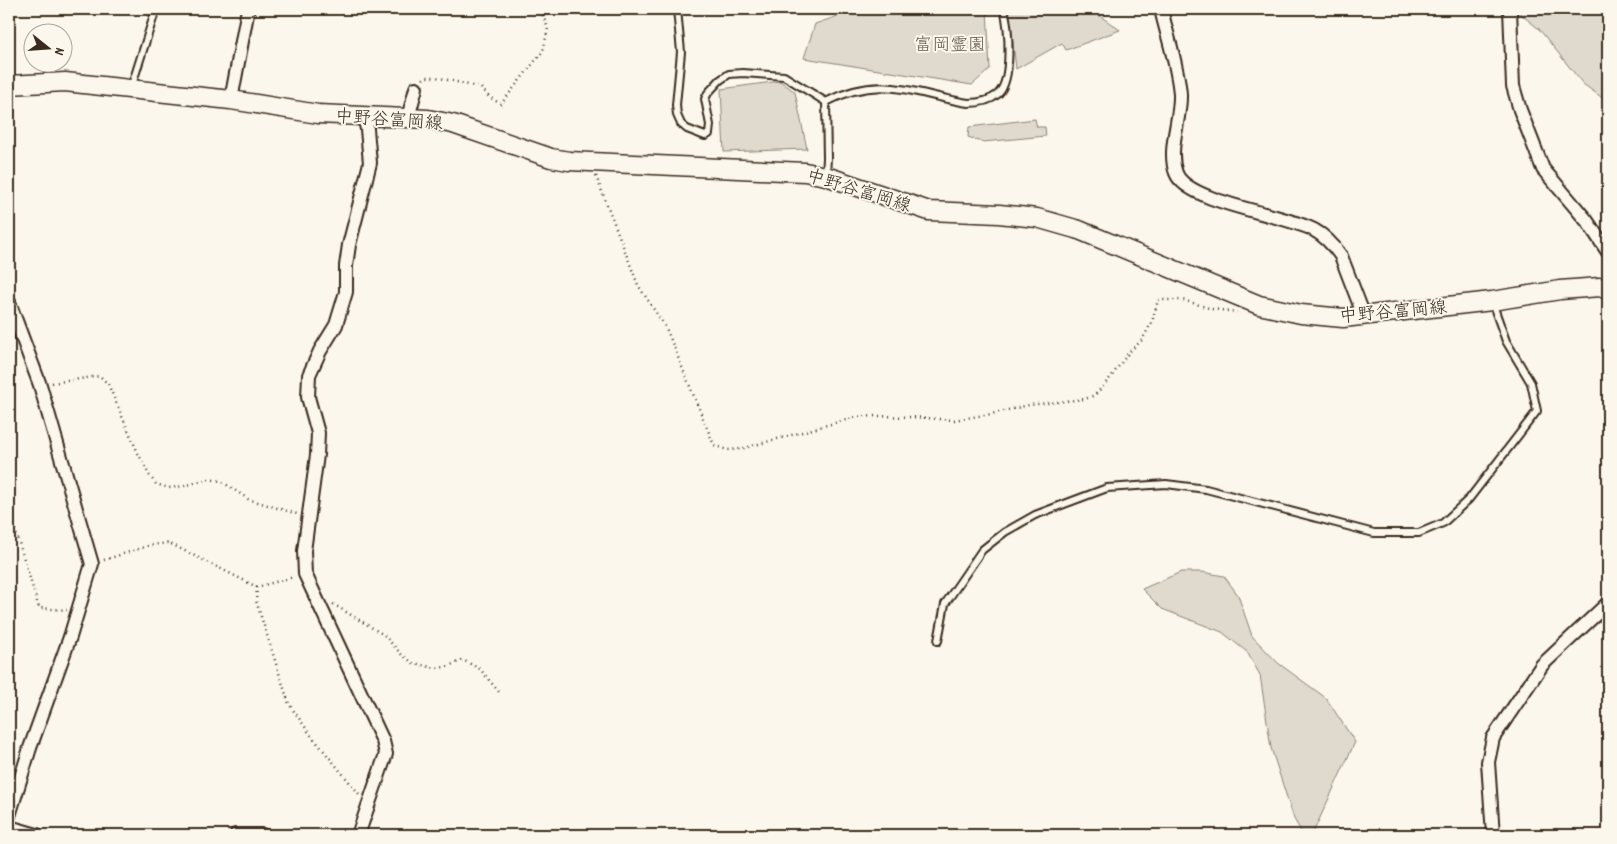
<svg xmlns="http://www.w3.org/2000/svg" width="1617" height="844" viewBox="0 0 1617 844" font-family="Dekko,'Klee One',sans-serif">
<rect width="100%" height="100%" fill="#fbf7ec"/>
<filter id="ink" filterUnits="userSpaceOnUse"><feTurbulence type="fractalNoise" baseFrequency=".02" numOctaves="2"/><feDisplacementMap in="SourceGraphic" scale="10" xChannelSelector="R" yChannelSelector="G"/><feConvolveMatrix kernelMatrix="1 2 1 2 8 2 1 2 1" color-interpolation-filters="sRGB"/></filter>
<g filter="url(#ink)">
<g fill="#dfd9ce" stroke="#8d8276">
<polygon points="858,9 987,9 990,69 972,85 804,58 815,24"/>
<polygon points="1009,9 1080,9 1082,12 1090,9 1120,30 1066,50 1062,43 1016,69"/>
<polygon points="1518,9 1608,9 1608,102 1583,84 1539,29 1518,12"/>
<polygon points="780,81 795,92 807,149 724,152 721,89"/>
<polygon points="1035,119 1037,127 1045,127 1046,136 983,142 968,137 969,127"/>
<polygon points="1181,572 1202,572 1224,576 1238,595 1252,636 1278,663 1326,698 1355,742 1312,835 1303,835 1294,819 1271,748 1260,675 1247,652 1222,632 1162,609 1142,589"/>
</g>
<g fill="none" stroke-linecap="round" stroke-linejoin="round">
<g stroke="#3b2a1e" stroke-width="10">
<g id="lane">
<polyline points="677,9 681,52 676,105 677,115 681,124 687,129 705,136 709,134 710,125 705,99 708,93 720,80 729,74 743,73 784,76 826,102"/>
<polyline points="131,88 156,9"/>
<path d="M826,102C881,73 913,94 968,103C978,103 990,101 998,94C1013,80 1009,28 1004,9"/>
<polyline points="826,102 827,158 826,175"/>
<polyline points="938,641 945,604 982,550 1005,532 1035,515 1107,488 1166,484 1206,489 1374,533 1419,533 1443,523 1469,499 1537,411 1531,383 1506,341 1492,302"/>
</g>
</g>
<g stroke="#3b2a1e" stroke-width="16">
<g id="street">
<path d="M1161,9C1167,36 1178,66 1180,94C1181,120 1167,149 1176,173C1187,203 1285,214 1314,230C1325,236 1334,246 1341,256L1364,316"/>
<polyline points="1510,9 1513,86 1520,110 1543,169 1587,221 1608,252"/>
<polyline points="231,100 248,9"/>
<polyline points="408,118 416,88"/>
<polyline points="9,302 40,385 92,564 70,637 30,748 9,816"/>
<polyline points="9,827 37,835"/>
<polyline points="236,835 262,835"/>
<polyline points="358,835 386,754 383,741 305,574 304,551 317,455 318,433 308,397 309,375 320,351 336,325 346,292 346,266 349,245 370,163 367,129 364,117"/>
<polyline points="1493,835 1488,762 1493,738 1542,665 1608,603"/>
</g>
</g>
<g stroke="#3b2a1e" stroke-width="21">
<polyline id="secondary" points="9,85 65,82 231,100 318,114 428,119 453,124 551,158 569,161 805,172 826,176 929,211 999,214 1037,218 1079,230 1259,305 1301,314 1343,318 1492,301 1560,290 1600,287 1608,290"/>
</g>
<g stroke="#3b2a1e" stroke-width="2.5" stroke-dasharray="1 4" stroke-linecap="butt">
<polyline points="423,79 426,77 436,77 481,88 489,97 501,104 543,51 548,28 540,9"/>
<polyline points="596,176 638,285 666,328 714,445 727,450 741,449 856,417 877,416 912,417 954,420 991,414 1029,405 1085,399 1095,395 1111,377 1129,352 1142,340 1152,322 1158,300 1183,300 1212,309 1237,312"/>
<polyline points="52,383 100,376 108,384 138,453 149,475 156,484 169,488 184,486 208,479 221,481 248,499 297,514"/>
<polyline points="9,510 39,608 67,610"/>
<polyline points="104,560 151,545 169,543 257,587 294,577"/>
<polyline points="257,587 256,601 289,704 310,734 360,795"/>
<polyline points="333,604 384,635 401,654 413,663 435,668 446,667 463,660 480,669 499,692"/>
</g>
<use href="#lane" stroke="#fbf7ec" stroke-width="6"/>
<use href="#street" stroke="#fbf7ec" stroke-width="12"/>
<use href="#secondary" stroke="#fbf7ec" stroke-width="18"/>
</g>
</g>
<g text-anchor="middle" stroke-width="4" stroke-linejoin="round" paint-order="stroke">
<g font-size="18" fill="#64564a" stroke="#fbf7ec">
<text x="950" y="50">富岡霊園</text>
</g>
<g font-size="18" fill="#3b2a1e" stroke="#fbf7ec">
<text transform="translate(389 119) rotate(4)" y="6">中野谷富岡線</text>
<text transform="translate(859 190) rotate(17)" y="6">中野谷富岡線</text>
<text transform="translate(1393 311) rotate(-5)" y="6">中野谷富岡線</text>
</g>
</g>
<rect width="1617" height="844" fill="none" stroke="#fbf7ec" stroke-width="30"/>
<rect x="15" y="15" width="1587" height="814" fill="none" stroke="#3b2a1e" stroke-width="2" filter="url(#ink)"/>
<g transform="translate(48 48) rotate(107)"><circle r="24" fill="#fbf7ec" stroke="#aea59a"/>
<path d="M0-4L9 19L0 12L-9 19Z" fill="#3b2a1e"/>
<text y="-8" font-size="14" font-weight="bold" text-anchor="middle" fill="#3b2a1e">N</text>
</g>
</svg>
